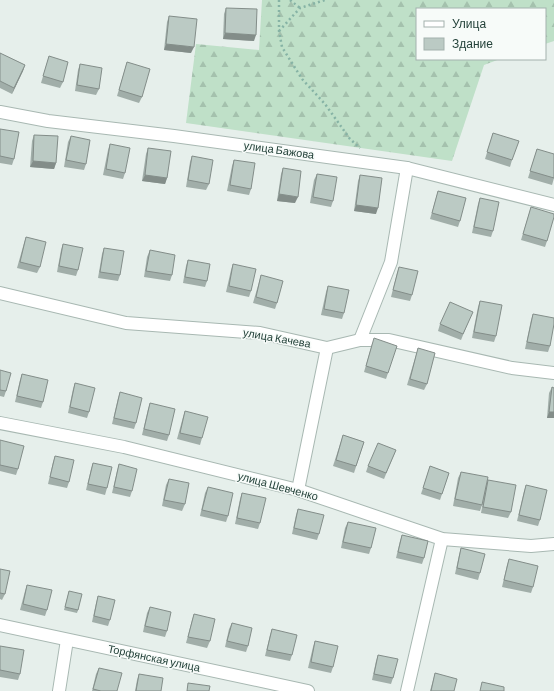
<svg xmlns="http://www.w3.org/2000/svg" width="554" height="691" viewBox="0 0 554 691" font-family="Barlow,sans-serif">
<defs>
<pattern id="forest-firs" width="22" height="20" patternUnits="userSpaceOnUse"><rect width="22" height="20" fill="#bfe0c8"/><path d="M5 1l3.5 6h-7zM16 11l3.5 6h-7z" fill="#a4c1ad"/></pattern>
</defs>
<rect width="100%" height="100%" fill="#e6efeb"/>
<polygon fill="url(#forest-firs)" points="262,0 554,0 554,41 545,44 545,9 417,9 417,59 500,59 484,65 452,161 186,123 196,44 259,50"/>
<g fill="none" stroke-linecap="round" stroke-linejoin="round">
<g stroke="#a8b8b2" stroke-width="14">
<g id="minor">
<polyline points="0,112 48,121 174,136 407,168 554,205"/>
<polyline points="0,293 126,323 260,333 327,348 360,340 389,340 512,368 554,373"/>
<polyline points="360,340 391,262 407,168"/>
<polyline points="0,423 124,447 298,490 442,539 531,546 554,544"/>
<polyline points="298,490 327,348"/>
<polyline points="0,625 308,691"/>
<polyline points="59,691 67,640"/>
<polyline points="407,691 442,539"/>
</g>
</g>
<g stroke="#86b3a5" stroke-width="2.5" stroke-dasharray="2 3" stroke-linecap="butt">
<polyline points="279,0 279,31 282,47 302,79 325,104 350,139 360,148"/>
<polyline points="290,0 300,8"/>
<polyline points="279,31 300,8 325,0"/>
</g>
<use href="#minor" stroke="#fff" stroke-width="12"/>
</g>
<g fill="#a1aea9">
<polygon points="226,8 254,41 223,39 224,14"/>
<polygon points="169,16 191,53 164,50 167,22"/>
<polygon points="0,53 25,65 23,71 12,94 0,88"/>
<polygon points="49,56 63,82 60,88 41,83"/>
<polygon points="127,62 142,97 139,103 117,96"/>
<polygon points="80,64 99,89 96,95 75,91 78,70"/>
<polygon points="0,129 14,159 12,165 0,163"/>
<polygon points="493,133 512,160 510,167 485,159"/>
<polygon points="34,135 56,163 54,169 30,167 32,141"/>
<polygon points="71,136 86,164 84,170 64,167 68,142"/>
<polygon points="110,144 125,173 123,179 103,175 108,150"/>
<polygon points="148,148 167,178 165,184 142,181 146,154"/>
<polygon points="537,149 554,178 552,185 528,178"/>
<polygon points="192,156 209,184 206,190 186,187 190,162"/>
<polygon points="234,160 251,189 249,195 227,191 232,166"/>
<polygon points="283,168 295,203 277,201 281,174"/>
<polygon points="317,174 333,201 331,207 310,203 314,180"/>
<polygon points="360,175 376,214 354,211 358,181"/>
<polygon points="438,191 460,221 458,227 430,219"/>
<polygon points="480,198 493,231 491,237 472,233 478,204"/>
<polygon points="531,207 547,241 545,247 521,240"/>
<polygon points="26,237 40,267 37,273 17,268 24,243"/>
<polygon points="63,244 78,270 76,276 57,272 61,250"/>
<polygon points="104,248 120,275 118,281 98,278 102,254"/>
<polygon points="150,250 172,275 170,281 144,277 147,257"/>
<polygon points="188,260 207,281 205,287 183,283 186,266"/>
<polygon points="233,264 251,291 249,297 226,292 231,270"/>
<polygon points="399,267 412,295 410,301 391,297 397,273"/>
<polygon points="261,275 277,303 275,309 253,303"/>
<polygon points="328,286 344,313 342,319 321,315 326,292"/>
<polygon points="480,301 496,336 494,342 472,338 478,307"/>
<polygon points="533,314 550,346 548,352 525,349 531,320"/>
<polygon points="470,318 461,340 438,331 440,324"/>
<polygon points="372,344 388,373 386,379 364,372"/>
<polygon points="418,348 427,384 424,390 407,385"/>
<polygon points="0,370 6,391 4,397 0,396"/>
<polygon points="22,374 43,402 41,408 15,402 20,380"/>
<polygon points="75,383 89,412 87,418 68,413 73,389"/>
<polygon points="552,387 554,388 554,418 547,418 549,393"/>
<polygon points="120,392 136,423 134,429 112,424 118,398"/>
<polygon points="150,403 169,435 167,441 142,435 148,409"/>
<polygon points="185,411 202,438 200,445 177,439 183,417"/>
<polygon points="343,435 364,442 354,473 333,466"/>
<polygon points="0,440 18,469 16,475 0,471"/>
<polygon points="396,450 384,479 366,472 368,466"/>
<polygon points="55,456 69,482 67,488 48,484 53,462"/>
<polygon points="93,463 107,488 105,495 86,490 91,469"/>
<polygon points="119,464 132,491 130,497 112,493 117,471"/>
<polygon points="430,466 449,473 440,500 421,494"/>
<polygon points="461,472 486,486 488,480 511,512 508,518 481,513 484,496 482,505 480,511 453,506 458,478"/>
<polygon points="169,479 185,504 182,511 162,506 166,485"/>
<polygon points="526,485 540,520 538,526 517,521 524,491"/>
<polygon points="208,487 228,516 226,522 200,516 205,493"/>
<polygon points="242,493 260,523 258,529 235,524 240,499"/>
<polygon points="298,509 319,534 317,540 292,534 296,515"/>
<polygon points="348,522 371,548 369,554 341,548 345,528"/>
<polygon points="402,535 424,558 422,564 396,558 400,541"/>
<polygon points="461,548 480,573 478,580 455,574 459,555"/>
<polygon points="509,559 533,587 531,593 502,587 507,565"/>
<polygon points="0,569 5,594 2,600 0,599"/>
<polygon points="27,585 47,610 45,616 20,610 25,591"/>
<polygon points="69,591 78,610 77,613 64,610"/>
<polygon points="98,596 110,620 108,626 92,622 96,603"/>
<polygon points="150,607 167,631 165,637 143,632 147,613"/>
<polygon points="194,614 210,641 207,648 186,643 192,620"/>
<polygon points="232,623 248,646 246,652 225,647 229,629"/>
<polygon points="272,629 292,655 290,661 265,656 270,635"/>
<polygon points="315,641 333,667 331,673 308,668 313,647"/>
<polygon points="0,647 20,674 18,680 0,677"/>
<polygon points="378,655 393,678 391,684 372,680 376,661"/>
<polygon points="99,668 117,691 92,691 96,674"/>
<polygon points="435,673 454,691 430,691"/>
<polygon points="139,674 161,691 135,691 137,680"/>
</g>
<g fill="#838d89">
<polygon points="225,33 256,35 254,41 223,39"/>
<polygon points="166,44 194,47 191,53 164,50"/>
<polygon points="25,65 23,71 12,94 14,88"/>
<polygon points="33,161 56,163 54,169 30,167"/>
<polygon points="145,175 167,178 165,184 142,181"/>
<polygon points="279,194 298,197 295,203 277,201"/>
<polygon points="356,205 378,208 376,214 354,211"/>
<polygon points="549,412 554,412 554,418 547,418"/>
</g>
<g fill="#bbcac4" stroke="#838d89">
<polygon points="226,8 257,9 256,35 225,33"/>
<polygon points="169,16 197,19 194,47 166,44"/>
<polygon points="0,53 25,65 14,88 0,81"/>
<polygon points="49,56 68,62 63,82 43,76"/>
<polygon points="127,62 150,69 142,97 119,90"/>
<polygon points="80,64 102,68 99,89 77,85"/>
<polygon points="0,129 19,132 14,159 0,156"/>
<polygon points="493,133 519,141 512,160 487,152"/>
<polygon points="34,135 58,136 56,163 33,161"/>
<polygon points="71,136 90,140 86,164 66,160"/>
<polygon points="110,144 130,148 125,173 106,169"/>
<polygon points="148,148 171,151 167,178 145,175"/>
<polygon points="537,149 554,154 554,178 530,171"/>
<polygon points="192,156 213,160 209,184 188,180"/>
<polygon points="234,160 255,163 251,189 230,185"/>
<polygon points="283,168 301,171 298,197 279,194"/>
<polygon points="317,174 337,177 333,201 313,197"/>
<polygon points="360,175 382,178 378,208 356,205"/>
<polygon points="438,191 466,198 460,221 432,213"/>
<polygon points="480,198 499,202 493,231 474,227"/>
<polygon points="531,207 554,214 554,217 547,241 523,234"/>
<polygon points="26,237 46,242 40,267 20,262"/>
<polygon points="63,244 83,248 78,270 59,266"/>
<polygon points="104,248 124,251 120,275 100,272"/>
<polygon points="150,250 175,255 172,275 146,271"/>
<polygon points="188,260 210,264 207,281 185,277"/>
<polygon points="233,264 256,269 251,291 229,286"/>
<polygon points="399,267 418,271 412,295 393,290"/>
<polygon points="261,275 283,281 277,303 256,297"/>
<polygon points="328,286 349,290 344,313 324,309"/>
<polygon points="480,301 502,305 496,336 474,332"/>
<polygon points="450,302 473,312 463,334 440,324"/>
<polygon points="533,314 554,318 554,324 550,346 527,342"/>
<polygon points="374,338 397,346 388,373 366,366"/>
<polygon points="418,348 435,353 427,384 410,379"/>
<polygon points="0,370 11,373 6,391 0,390"/>
<polygon points="22,374 48,380 43,402 17,396"/>
<polygon points="75,383 95,388 89,412 70,407"/>
<polygon points="552,387 554,388 554,412 549,412"/>
<polygon points="120,392 142,398 136,423 114,418"/>
<polygon points="150,403 175,409 169,435 144,429"/>
<polygon points="185,411 208,417 202,438 180,433"/>
<polygon points="343,435 364,442 356,466 336,460"/>
<polygon points="0,440 24,446 18,469 0,465"/>
<polygon points="378,443 396,450 386,473 368,466"/>
<polygon points="55,456 74,460 69,482 50,477"/>
<polygon points="93,463 112,467 107,488 88,484"/>
<polygon points="119,464 137,469 132,491 114,487"/>
<polygon points="430,466 449,473 442,494 423,488"/>
<polygon points="461,472 488,477 482,505 455,499"/>
<polygon points="169,479 189,483 185,504 164,500"/>
<polygon points="488,480 516,485 511,512 483,507"/>
<polygon points="526,485 547,490 540,520 519,515"/>
<polygon points="208,487 233,493 228,516 202,510"/>
<polygon points="242,493 266,498 260,523 237,518"/>
<polygon points="298,509 324,515 319,534 294,528"/>
<polygon points="348,522 376,528 371,548 343,542"/>
<polygon points="402,535 428,541 424,558 398,552"/>
<polygon points="461,548 485,554 480,573 457,568"/>
<polygon points="509,559 538,566 533,587 504,580"/>
<polygon points="0,569 10,571 5,594 0,593"/>
<polygon points="27,585 52,590 47,610 23,604"/>
<polygon points="69,591 82,594 78,610 65,607"/>
<polygon points="98,596 115,600 110,620 94,616"/>
<polygon points="150,607 171,612 167,631 145,626"/>
<polygon points="194,614 215,619 210,641 188,637"/>
<polygon points="232,623 252,628 248,646 227,641"/>
<polygon points="272,629 297,635 292,655 267,650"/>
<polygon points="315,641 338,646 333,667 311,662"/>
<polygon points="0,646 24,650 20,674 0,670"/>
<polygon points="378,655 398,659 393,678 374,674"/>
<polygon points="99,668 122,673 117,691 101,691 93,689"/>
<polygon points="435,673 457,679 454,691 431,691"/>
<polygon points="139,674 163,678 161,691 136,691"/>
<polygon points="482,682 504,687 504,691 480,691"/>
<polygon points="188,683 210,686 209,691 187,691"/>
</g>
<g text-anchor="middle" stroke-width="3" stroke-linejoin="round" paint-order="stroke">
<g font-size="11" fill="#24423a" stroke="#f7fbf9">
<text transform="translate(279 150) rotate(8)" y="4">улица Бажова</text>
<text transform="translate(277 338) rotate(10)" y="4">улица Качева</text>
<text transform="translate(278 486) rotate(15)" y="4">улица Шевченко</text>
<text transform="translate(154 658) rotate(12)" y="4">Торфянская улица</text>
</g>
</g>
<rect x="416" y="8" width="130" height="52" fill="#f7fbf9" stroke="#a3b1ad"/>
<rect x="424" y="21" width="20" height="6" fill="#ffffff" stroke="#a3b1ad"/>
<text x="452" y="28" font-size="12" fill="#24423a">Улица</text>
<rect x="424" y="38" width="20" height="12" fill="#bbcac4" stroke="#a3b1ad"/>
<text x="452" y="48" font-size="12" fill="#24423a">Здание</text>
</svg>
